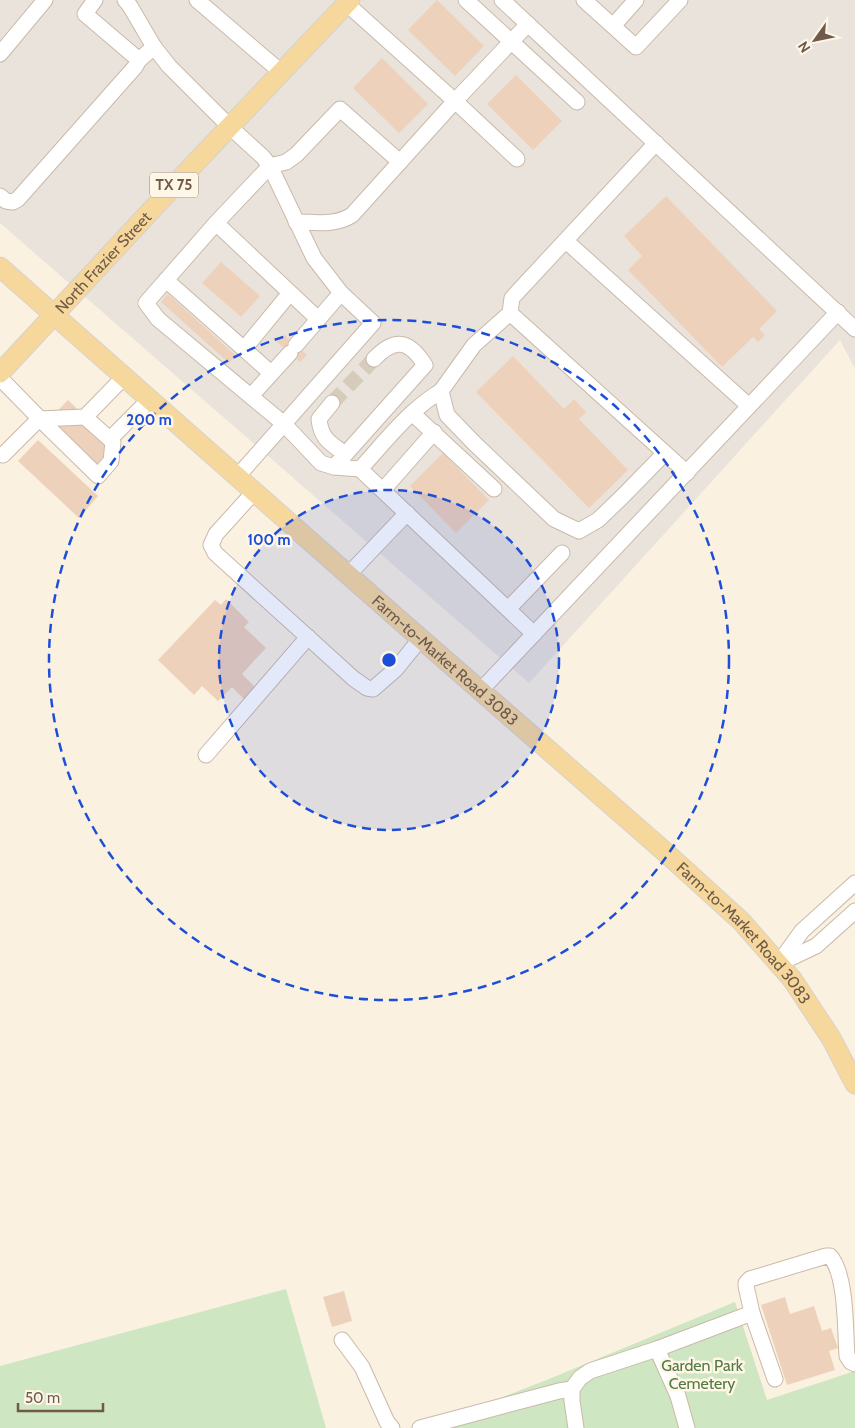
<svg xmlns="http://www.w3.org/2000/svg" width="855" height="1428" viewBox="0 0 855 1428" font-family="Cabin,sans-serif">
<rect width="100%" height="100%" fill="#faf1e1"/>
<polygon fill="#e9e3dc" points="0,0 855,0 855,369 840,340 529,683 0,223"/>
<g fill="#cee6c1">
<polygon points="286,1289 326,1428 0,1428 0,1366"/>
<polygon points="735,1302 767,1400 855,1371 855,1428 423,1428 549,1379"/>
</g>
<g fill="#eed1ba">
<polygon points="437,0 484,46 455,76 408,30"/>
<polygon points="382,58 428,104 399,133 353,88"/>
<polygon points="516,75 562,121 533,150 487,104"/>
<polygon points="666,196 777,311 759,329 765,335 758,342 753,337 722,367 628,270 642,256 624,236"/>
<polygon points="221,262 260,296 241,317 202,283"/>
<polygon points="168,294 236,356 229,363 161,302"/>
<polygon points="284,335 307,355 300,362 277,342"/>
<polygon points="513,356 564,409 574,399 586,412 579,419 628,470 589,508 476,392"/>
<polygon points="68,400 115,446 97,464 51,418"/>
<polygon points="38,440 98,496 79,518 18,461"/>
<polygon points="443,453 489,500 456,533 410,486"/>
<polygon points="226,599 249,622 244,627 266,648 242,674 255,687 244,699 232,687 218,701 202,686 194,695 158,660 215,600 221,605"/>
<polygon points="344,1291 352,1321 332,1327 323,1297"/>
<polygon points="785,1297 790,1314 814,1306 822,1331 831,1328 838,1348 829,1351 835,1370 787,1385 761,1305"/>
</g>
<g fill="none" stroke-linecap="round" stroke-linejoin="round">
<polyline stroke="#d7cbbb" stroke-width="15" stroke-dasharray="15 8" stroke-linecap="butt" points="332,403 374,359"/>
<g stroke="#cab9a9" stroke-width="17">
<g id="minor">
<polyline points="95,0 85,14 139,60"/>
<polyline points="125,0 130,6 154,47 169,66 230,127 263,157 270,166 314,258 341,293 373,323 237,477"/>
<polyline points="197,0 281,72"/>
<polyline points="466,0 577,102"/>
<polyline points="502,0 855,329"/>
<polyline points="584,0 636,47 680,0"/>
<polyline points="347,4 455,101 517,159"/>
<polyline points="613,26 636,0"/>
<polyline points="0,54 45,0"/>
<polyline points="0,196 6,201 13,202 18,199 135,67 139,60 154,47"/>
<path d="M296,222C315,222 335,226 352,215L455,101L528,24"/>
<polyline points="216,223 318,319"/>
<polyline points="566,241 749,406"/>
<polyline points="166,280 271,373"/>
<polyline points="510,313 512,298 656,143"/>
<polyline points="296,345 341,293"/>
<polyline points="244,349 290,293"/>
<polyline points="0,378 47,426 98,476 111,461 113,442 85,417"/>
<path d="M441,391C409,410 385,442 360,469L534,634"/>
<polyline points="251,396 290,353"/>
<path d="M332,403L319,419C321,439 330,443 345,454"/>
<polyline points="412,413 494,489"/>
<polyline points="110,439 150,399"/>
<polyline points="665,453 622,497 598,520 579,531 554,519 474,443 447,415 441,391 474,345 510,313 665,453 687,473"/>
<polyline points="3,455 39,419 85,417 124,377"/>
<path d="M334,467L425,365C409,340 395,337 374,359"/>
<polyline points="360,469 334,467 321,463 284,424 158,319 146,303 216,223 270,166 286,162 296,155 340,109 400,162"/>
<polyline points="383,490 434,432"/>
<polyline points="254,492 216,534 211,545 215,553 354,679 367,688 373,689 396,669 421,638"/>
<polyline points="348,575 407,513"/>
<polyline points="508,609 562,553"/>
<polyline points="481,690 838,312"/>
<polyline points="206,755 308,637"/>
<polyline points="780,963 816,946 855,911"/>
<polyline points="778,964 802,931 855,883"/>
<polyline points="342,1340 362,1367 387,1422 392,1428"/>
<polyline points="657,1349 678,1396 687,1428"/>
<path d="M775,1379L752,1313L746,1286V1283L750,1279L826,1256H830C847,1275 845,1331 847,1356L851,1362L855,1364"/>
<polyline points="420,1428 559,1391 572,1389"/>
<polyline points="576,1428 572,1401 572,1389 580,1378 590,1371 657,1349 752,1313"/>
</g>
</g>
<g stroke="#d7d1cc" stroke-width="21">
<g id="major">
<path id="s1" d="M0,267L396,617L664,851L741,921L792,979L831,1038L855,1084"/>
<path id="s2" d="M0,373L197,161L350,0"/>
</g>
</g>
<use href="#minor" stroke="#fff" stroke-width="15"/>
<use href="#major" stroke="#f6d89c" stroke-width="19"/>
</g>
<circle cx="389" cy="660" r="170" fill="#1d4ed8" fill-opacity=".12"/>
<g fill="none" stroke="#1d4ed8" stroke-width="2.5" stroke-dasharray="9 6">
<circle cx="389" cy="660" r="170"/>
<circle cx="389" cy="660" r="340"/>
</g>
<g text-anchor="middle" stroke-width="5" stroke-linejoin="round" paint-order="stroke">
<rect fill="#fef6e6" stroke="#9a8879" stroke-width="1" x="150" y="172.5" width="48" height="25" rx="4"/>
<g font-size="15" font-weight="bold" fill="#6f594a">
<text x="174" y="190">TX 75</text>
</g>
<g font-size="16" fill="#6f594a" stroke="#fef6e6">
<text dy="6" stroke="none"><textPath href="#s2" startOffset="151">North Frazier Street</textPath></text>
<text dy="6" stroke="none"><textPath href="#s1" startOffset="594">Farm-to-Market Road 3083</textPath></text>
<text dy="6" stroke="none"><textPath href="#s1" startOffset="999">Farm-to-Market Road 3083</textPath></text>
</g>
<g font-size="16" fill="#537a45" stroke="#fef6e6">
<text x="702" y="1371">Garden Park<tspan x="702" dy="18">Cemetery</tspan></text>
</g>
</g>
<circle cx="389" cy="660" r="8" fill="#1d4ed8" stroke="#fef6e6" stroke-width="2.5"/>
<g font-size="15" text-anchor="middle" font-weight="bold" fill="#1d4ed8" stroke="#fef6e6" stroke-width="5" stroke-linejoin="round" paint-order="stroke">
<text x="149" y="425">200 m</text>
<text x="269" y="545">100 m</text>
</g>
<g transform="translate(815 40) rotate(237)" stroke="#fef6e6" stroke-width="4" paint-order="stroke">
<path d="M0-4L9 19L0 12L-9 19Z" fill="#6f594a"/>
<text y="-8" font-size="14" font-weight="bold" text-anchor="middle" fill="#6f594a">N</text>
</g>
<path d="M18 1403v8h85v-8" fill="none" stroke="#6f594a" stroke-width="2.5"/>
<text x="25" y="1403" font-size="15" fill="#6f594a" stroke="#fef6e6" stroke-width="4" paint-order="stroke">50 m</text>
</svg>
